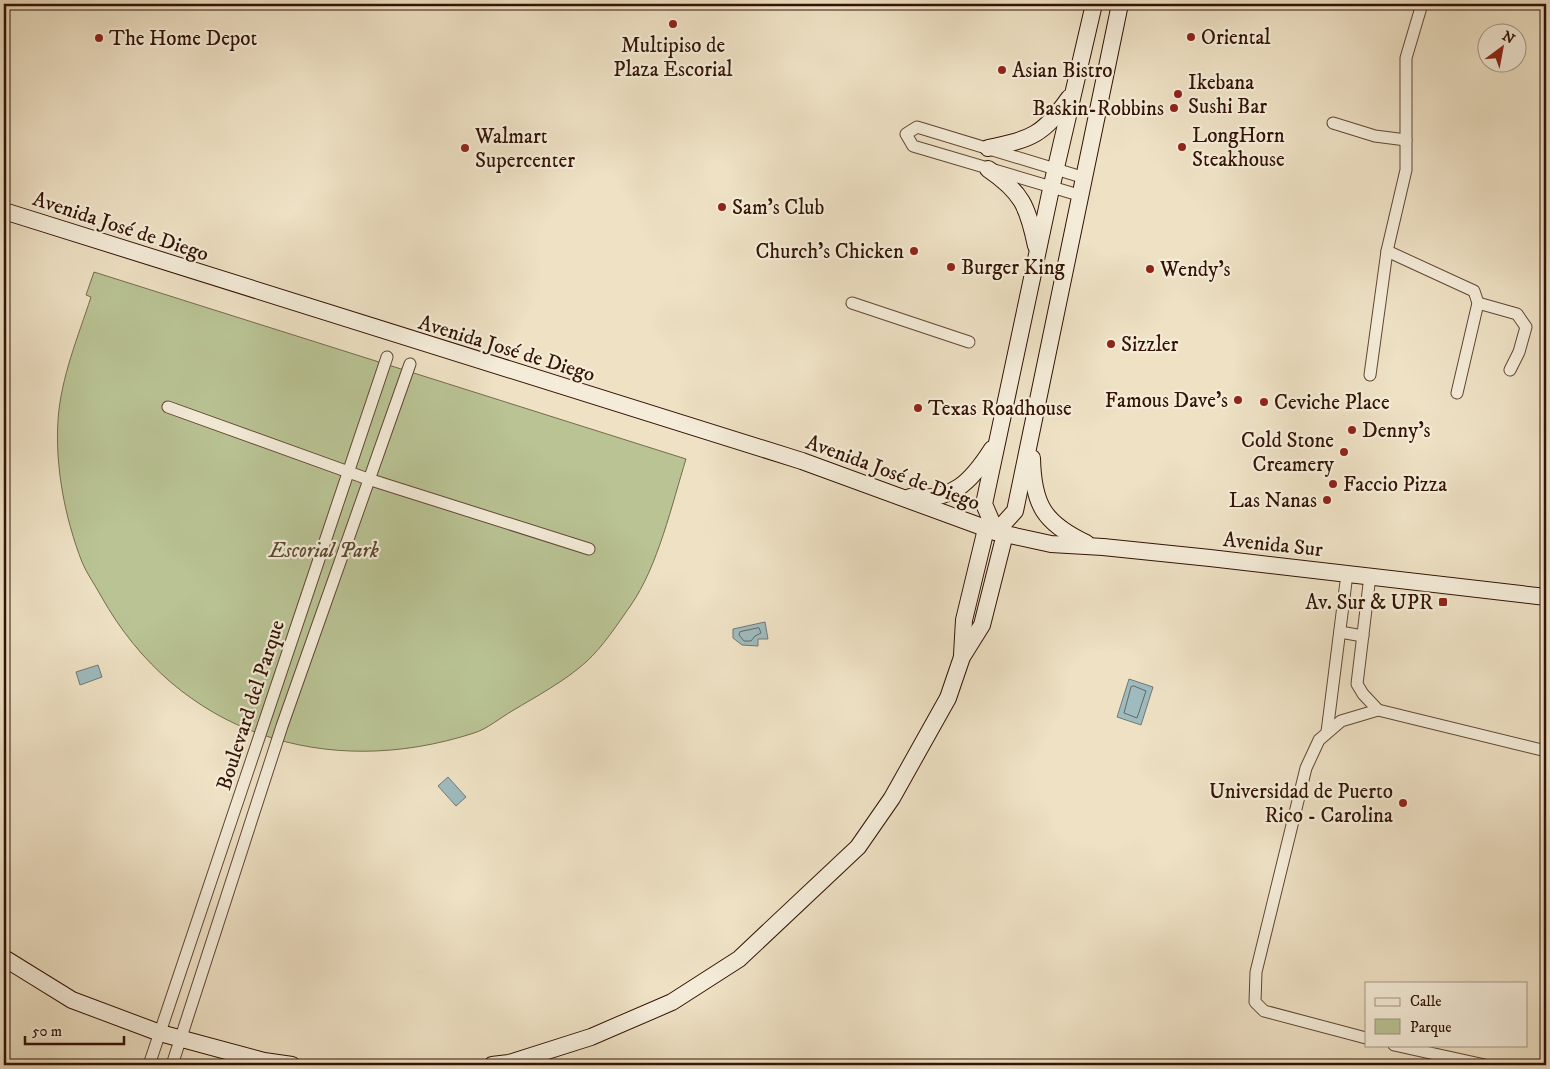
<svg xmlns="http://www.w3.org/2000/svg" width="1550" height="1069" viewBox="0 0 1550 1069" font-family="'IM FELL DW Pica',serif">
<rect width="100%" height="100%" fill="#eee1c4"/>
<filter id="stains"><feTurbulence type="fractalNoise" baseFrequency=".004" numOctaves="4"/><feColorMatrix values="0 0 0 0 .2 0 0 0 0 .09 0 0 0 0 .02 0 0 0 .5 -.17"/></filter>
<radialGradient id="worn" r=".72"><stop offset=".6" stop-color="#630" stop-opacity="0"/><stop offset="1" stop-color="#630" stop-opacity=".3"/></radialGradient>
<path fill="#b9c394" stroke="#766b4c" d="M94,272L686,459C672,504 658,566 631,605C619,622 602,648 586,662C565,681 537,696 512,711C500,718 487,729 474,733C326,781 178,734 101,596C95,585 87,574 82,562C65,518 55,467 58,420C61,377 78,337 91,297L86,295Z"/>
<g fill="#9ebbbf" stroke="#737874">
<polygon points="765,622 768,639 758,639 758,646 742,645 733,638 733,629"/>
<polygon points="98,665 102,677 80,685 76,672"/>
<polygon points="1129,679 1153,687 1141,725 1117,717"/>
<polygon points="448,777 466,797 456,806 438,786"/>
</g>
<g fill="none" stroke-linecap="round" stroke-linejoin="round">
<g stroke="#686762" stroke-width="1">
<polygon points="759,628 761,633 755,636 751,641 744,641 739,635 740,632"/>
<polygon points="1134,686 1146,691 1137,718 1124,713 1131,687"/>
</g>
<g stroke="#624634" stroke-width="13">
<g id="street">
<polyline points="1333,123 1375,136 1406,140"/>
<polyline points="1082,196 913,146 906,134 917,127 1085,178"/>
<polyline points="1387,251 1474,291 1478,303 1457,393"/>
<polyline points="852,303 969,342"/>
<polyline points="1478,303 1517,314 1526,327 1519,352 1510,370"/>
<polyline points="1370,375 1387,251 1406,170 1406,58 1422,4"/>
<polyline points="168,407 368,479 589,549"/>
<polyline points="1370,576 1357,684 1363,694 1378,710"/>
<polyline points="1340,632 1363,636"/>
<polyline points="1327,732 1347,574"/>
<polyline points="1366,1038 1264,1011 1255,1002 1256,972 1306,768 1319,740 1341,721 1378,710 1546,751"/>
<polyline points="1394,1045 1485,1065"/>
<polyline points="149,1065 387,357"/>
<polyline points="172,1065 282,726 410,364"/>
</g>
</g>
<g stroke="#331304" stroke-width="18">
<g id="secondary">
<path d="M988,148C1032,139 1043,135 1069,98"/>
<path d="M988,169C1022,192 1028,207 1036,246"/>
<polyline points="4,211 802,461 996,532 1051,544 1103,547 1210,558 1546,597"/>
<path d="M1032,458C1033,505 1044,523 1086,543"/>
<path d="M910,497C952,502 971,482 992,449"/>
<polyline points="996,532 1015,511 1120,4"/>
<polyline points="996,532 984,504 1051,189 1094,4"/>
<polyline points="962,655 964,620 986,529"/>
<polyline points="4,958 72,1000 160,1033 264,1061 292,1065"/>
<polyline points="492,1065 509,1063 591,1037 672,1002 739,959 858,847 892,798 948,698 962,657 982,625 1005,534"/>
</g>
</g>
<use href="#street" stroke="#f4ecd9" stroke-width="11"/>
<use href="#secondary" stroke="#f4ecd9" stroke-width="16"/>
</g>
<g fill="#8f2418" stroke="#f4ecd9" stroke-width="2">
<circle cx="673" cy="24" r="5"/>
<circle cx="1191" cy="37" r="5"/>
<circle cx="99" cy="38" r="5"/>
<circle cx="1002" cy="70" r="5"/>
<circle cx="1178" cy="94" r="5"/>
<circle cx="1174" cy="108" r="5"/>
<circle cx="1182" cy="147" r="5"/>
<circle cx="465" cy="148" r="5"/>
<circle cx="722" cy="207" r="5"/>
<circle cx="914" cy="251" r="5"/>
<circle cx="951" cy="267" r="5"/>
<circle cx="1150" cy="269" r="5"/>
<circle cx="1111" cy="344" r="5"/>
<circle cx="1238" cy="400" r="5"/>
<circle cx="1264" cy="402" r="5"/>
<circle cx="918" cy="408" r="5"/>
<circle cx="1352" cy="430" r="5"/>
<circle cx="1344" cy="452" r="5"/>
<circle cx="1333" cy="484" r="5"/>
<circle cx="1327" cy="500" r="5"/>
<rect x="1438" y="597" width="10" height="10" rx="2.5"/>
<circle cx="1403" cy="803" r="5"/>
</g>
<g text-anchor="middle" stroke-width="4.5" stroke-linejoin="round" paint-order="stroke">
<g font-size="21" fill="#331304" stroke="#f4ecd9" text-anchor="start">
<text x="1201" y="44">Oriental</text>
<text x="109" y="45">The Home Depot</text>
<text x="673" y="52" text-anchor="middle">Multipiso de<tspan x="673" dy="24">Plaza Escorial</tspan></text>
<text x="1012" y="77">Asian Bistro</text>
<text x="1188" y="89">Ikebana<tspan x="1188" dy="24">Sushi Bar</tspan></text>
<text x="1164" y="115" text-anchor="end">Baskin-Robbins</text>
<text x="1192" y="142">LongHorn<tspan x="1192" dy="24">Steakhouse</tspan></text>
<text x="475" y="143">Walmart<tspan x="475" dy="24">Supercenter</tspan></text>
<text x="732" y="214">Sam's Club</text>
<text x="904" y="258" text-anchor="end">Church's Chicken</text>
<text x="961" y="274">Burger King</text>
<text x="1160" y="276">Wendy's</text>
<text x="1121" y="351">Sizzler</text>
<text x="1228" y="407" text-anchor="end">Famous Dave's</text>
<text x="1274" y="409">Ceviche Place</text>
<text x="928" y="415">Texas Roadhouse</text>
<text x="1362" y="437">Denny's</text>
<text x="1334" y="447" text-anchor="end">Cold Stone<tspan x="1334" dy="24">Creamery</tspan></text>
<text x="1343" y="491">Faccio Pizza</text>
<text x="1317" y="507" text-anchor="end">Las Nanas</text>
<text x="1433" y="609" text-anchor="end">Av. Sur &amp; UPR</text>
<text x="1393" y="798" text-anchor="end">Universidad de Puerto<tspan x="1393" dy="24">Rico - Carolina</tspan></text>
</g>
<g font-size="21" fill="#331304" stroke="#f4ecd9">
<text transform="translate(121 226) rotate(18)" y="7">Avenida José de Diego</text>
<text transform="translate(507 348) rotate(17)" y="7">Avenida José de Diego</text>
<text transform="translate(893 472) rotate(20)" y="7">Avenida José de Diego</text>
<text transform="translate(1273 544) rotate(6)" y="7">Avenida Sur</text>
<text transform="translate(250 705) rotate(-72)" y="7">Boulevard del Parque</text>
</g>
<g font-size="21" font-style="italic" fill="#5b482f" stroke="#f4ecd9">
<text x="324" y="557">Escorial Park</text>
</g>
</g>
<rect width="1550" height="1069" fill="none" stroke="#eee1c4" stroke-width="20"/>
<rect x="5" y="5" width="1540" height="1059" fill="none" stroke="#331304" stroke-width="2.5"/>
<rect x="10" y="10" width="1530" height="1049" fill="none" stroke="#331304"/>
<rect x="1365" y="982" width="162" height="65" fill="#f4ecd9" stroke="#a79584"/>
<rect x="1375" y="998" width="25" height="8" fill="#f4ecd9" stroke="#a79584"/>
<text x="1410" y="1006" font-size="15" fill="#331304">Calle</text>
<rect x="1375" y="1019" width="25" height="15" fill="#b9c394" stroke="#a79584"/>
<text x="1410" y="1032" font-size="15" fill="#331304">Parque</text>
<g transform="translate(1502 48) rotate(32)"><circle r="24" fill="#f4ecd9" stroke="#a79584"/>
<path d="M0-4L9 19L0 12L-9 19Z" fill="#8f2418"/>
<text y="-8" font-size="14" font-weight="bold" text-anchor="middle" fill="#331304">N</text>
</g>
<path d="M25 1036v8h99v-8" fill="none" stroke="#331304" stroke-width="2.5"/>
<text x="32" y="1036" font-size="15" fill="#331304" stroke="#f4ecd9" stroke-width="4" paint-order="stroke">50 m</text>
<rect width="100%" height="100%" filter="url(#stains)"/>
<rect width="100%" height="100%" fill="url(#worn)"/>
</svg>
